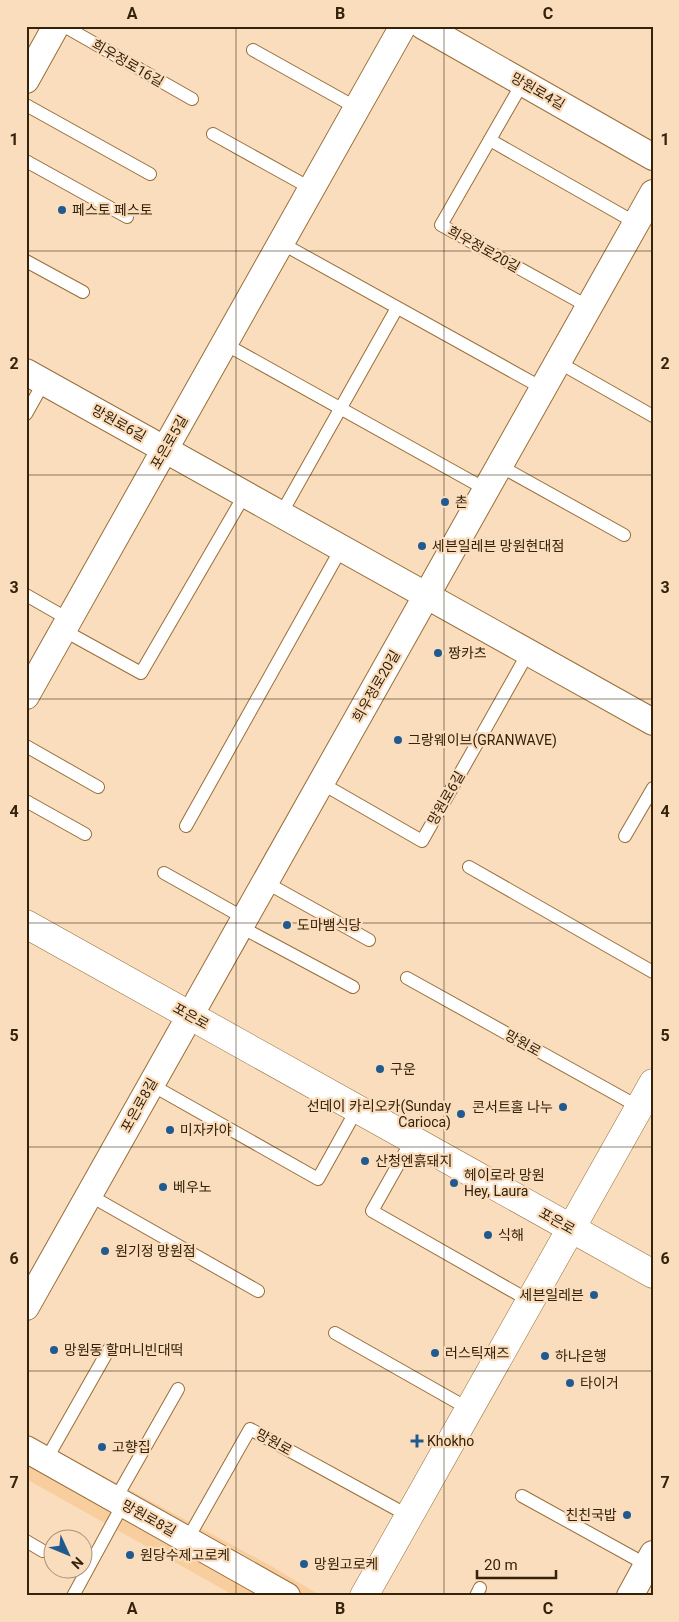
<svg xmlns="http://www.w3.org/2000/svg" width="679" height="1622" viewBox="0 0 679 1622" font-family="Roboto,'Noto Sans KR',sans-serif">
<rect width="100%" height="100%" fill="#faddbd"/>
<polygon fill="#f9ce9e" points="26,1434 271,1566 321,1596 235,1596 26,1479"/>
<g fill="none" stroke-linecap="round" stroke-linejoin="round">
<g stroke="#996e38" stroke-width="14">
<g id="lane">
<polyline points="64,26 192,99"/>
<polyline points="253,50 357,108"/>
<polyline points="523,82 441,225 589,307"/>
<polyline points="26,105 150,174"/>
<polyline points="213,134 312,189"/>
<polyline points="490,140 636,223"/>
<polyline points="26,161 127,217"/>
<polyline points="281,243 544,389"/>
<polyline points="26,261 83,292"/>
<polyline points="225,344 487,490"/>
<polyline points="558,362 653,416"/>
<polyline points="26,414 44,382"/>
<polyline points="500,466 624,535"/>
<polyline points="281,514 397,308"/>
<polyline points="26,595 68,619"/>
<polyline points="63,630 141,673 245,494"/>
<polyline points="26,746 98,787"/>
<polyline points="321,783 422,841 528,653"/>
<polyline points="26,801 85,834"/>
<polyline points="186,826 341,549"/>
<polyline points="625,836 653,788"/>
<polyline points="469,867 653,972"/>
<polyline points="164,873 244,918"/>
<polyline points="265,882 369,940"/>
<polyline points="239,926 353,987"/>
<polyline points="407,978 639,1107"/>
<polyline points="150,1084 318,1179 357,1109"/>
<polyline points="412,1140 372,1211 530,1301"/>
<polyline points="89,1195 258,1291"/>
<polyline points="335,1333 469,1409"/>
<polyline points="46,1460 109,1349"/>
<polyline points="522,1496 647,1565"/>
<polyline points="115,1500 178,1389"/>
<polyline points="187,1540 250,1429 409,1516"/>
<polyline points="26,1541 43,1551"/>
<polyline points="73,1596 123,1504"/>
<polyline points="476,1596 480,1588"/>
</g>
</g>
<g stroke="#996e38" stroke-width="28">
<g id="street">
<polyline points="423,26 653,157"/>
<polyline points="26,80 56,26"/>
<polyline points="26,372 653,722"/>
<polyline points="26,696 403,26"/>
<polyline points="26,1307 653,193"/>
<polyline points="26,1449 287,1596"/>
<polyline points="630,1596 653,1554"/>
</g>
</g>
<g stroke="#996e38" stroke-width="29">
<g id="secondary">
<polyline points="26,924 653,1274"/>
<polyline points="364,1596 653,1083"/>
</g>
</g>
<use href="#lane" stroke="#fff" stroke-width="12"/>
<use href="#street" stroke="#fff" stroke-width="26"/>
<use href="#secondary" stroke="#fff" stroke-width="28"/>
</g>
<path fill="none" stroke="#34220b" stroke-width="1" stroke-opacity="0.55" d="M236,26V1596M444,26V1596M26,251H653M26,475H653M26,699H653M26,923H653M26,1147H653M26,1371H653"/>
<g fill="#205a91" stroke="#faddbd" stroke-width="2">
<circle cx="62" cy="210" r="5"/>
<circle cx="445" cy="502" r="5"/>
<circle cx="422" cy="546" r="5"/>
<circle cx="438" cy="653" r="5"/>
<circle cx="398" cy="740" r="5"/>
<circle cx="287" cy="925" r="5"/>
<circle cx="380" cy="1069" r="5"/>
<circle cx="563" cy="1107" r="5"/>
<circle cx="461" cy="1114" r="5"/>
<circle cx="170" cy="1130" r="5"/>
<circle cx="365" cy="1161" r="5"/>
<circle cx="454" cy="1183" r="5"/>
<circle cx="163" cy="1187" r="5"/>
<circle cx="488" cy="1235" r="5"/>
<circle cx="105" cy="1251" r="5"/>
<circle cx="594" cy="1295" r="5"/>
<circle cx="54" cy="1350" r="5"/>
<circle cx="435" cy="1353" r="5"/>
<circle cx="545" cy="1356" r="5"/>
<circle cx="570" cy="1383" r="5"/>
<path d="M414.5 1433.5h5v5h5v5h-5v5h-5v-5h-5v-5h5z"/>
<circle cx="102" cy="1447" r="5"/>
<circle cx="627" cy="1515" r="5"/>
<circle cx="130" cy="1555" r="5"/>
<circle cx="304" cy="1564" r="5"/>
</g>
<g text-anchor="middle" stroke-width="4.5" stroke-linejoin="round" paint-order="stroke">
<g font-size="14" fill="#34220b" stroke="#faddbd">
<text transform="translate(128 63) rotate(30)" y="5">희우정로16길</text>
<text transform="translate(538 91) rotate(30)" y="5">망원로4길</text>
<text transform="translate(484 249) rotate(29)" y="5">희우정로20길</text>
<text transform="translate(119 423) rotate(29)" y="5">망원로6길</text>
<text transform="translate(169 442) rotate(-60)" y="5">포은로5길</text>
<text transform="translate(376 686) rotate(-60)" y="5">희우정로20길</text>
<text transform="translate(446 798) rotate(-60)" y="5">망원로6길</text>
<text transform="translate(191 1016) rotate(29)" y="5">포은로</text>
<text transform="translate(523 1043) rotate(29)" y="5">망원로</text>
<text transform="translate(139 1105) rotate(-61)" y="5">포은로8길</text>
<text transform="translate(557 1221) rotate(29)" y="5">포은로</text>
<text transform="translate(274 1442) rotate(29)" y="5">망원로</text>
<text transform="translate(149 1518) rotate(29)" y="5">망원로8길</text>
</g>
<g font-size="14" fill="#34220b" stroke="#faddbd" text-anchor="start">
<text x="72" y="215">페스토 페스토</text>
<text x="455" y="507">촌</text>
<text x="432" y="551">세븐일레븐 망원현대점</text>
<text x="448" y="658">짱카츠</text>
<text x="408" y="745">그랑웨이브(GRANWAVE)</text>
<text x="297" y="930">도마뱀식당</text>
<text x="390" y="1074">구운</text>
<text x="451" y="1111" text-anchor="end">선데이 카리오카(Sunday<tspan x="451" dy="16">Carioca)</tspan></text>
<text x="553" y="1112" text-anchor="end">콘서트홀 나누</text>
<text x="180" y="1135">미자카야</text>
<text x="375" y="1166">산청엔흙돼지</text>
<text x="464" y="1180">헤이로라 망원<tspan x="464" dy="16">Hey, Laura</tspan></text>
<text x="173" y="1192">베우노</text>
<text x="498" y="1240">식해</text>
<text x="115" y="1256">원기정 망원점</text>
<text x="584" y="1300" text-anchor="end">세븐일레븐</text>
<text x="64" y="1355">망원동 할머니빈대떡</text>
<text x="445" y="1358">러스틱재즈</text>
<text x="555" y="1361">하나은행</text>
<text x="580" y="1388">타이거</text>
<text x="427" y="1446">Khokho</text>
<text x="112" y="1452">고향집</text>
<text x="617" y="1520" text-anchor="end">친친국밥</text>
<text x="140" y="1560">원당수제고로케</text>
<text x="314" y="1569">망원고로케</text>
</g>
</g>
<rect width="679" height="1622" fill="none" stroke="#faddbd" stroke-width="55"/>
<g transform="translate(68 1554) rotate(134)"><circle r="24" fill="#faddbd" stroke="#ab9276"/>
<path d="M0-4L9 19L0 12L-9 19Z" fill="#205a91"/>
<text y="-8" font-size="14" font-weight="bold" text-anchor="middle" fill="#34220b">N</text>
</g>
<path d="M477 1570v8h79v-8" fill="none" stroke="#34220b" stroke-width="2.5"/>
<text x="484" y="1570" font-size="15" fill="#34220b" stroke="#faddbd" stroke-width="4" paint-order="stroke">20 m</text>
<rect x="28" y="28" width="624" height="1566" fill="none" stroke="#34220b" stroke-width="2"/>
<g font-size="16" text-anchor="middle" font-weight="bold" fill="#34220b">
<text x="132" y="19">A</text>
<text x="340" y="19">B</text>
<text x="548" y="19">C</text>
<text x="14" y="145">1</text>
<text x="665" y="145">1</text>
<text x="14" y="369">2</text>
<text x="665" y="369">2</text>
<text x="14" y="593">3</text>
<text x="665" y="593">3</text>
<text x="14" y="817">4</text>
<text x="665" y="817">4</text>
<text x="14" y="1041">5</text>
<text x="665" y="1041">5</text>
<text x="14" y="1264">6</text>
<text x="665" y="1264">6</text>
<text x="14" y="1488">7</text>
<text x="665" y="1488">7</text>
<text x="132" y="1614">A</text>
<text x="340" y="1614">B</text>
<text x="548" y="1614">C</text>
</g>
</svg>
